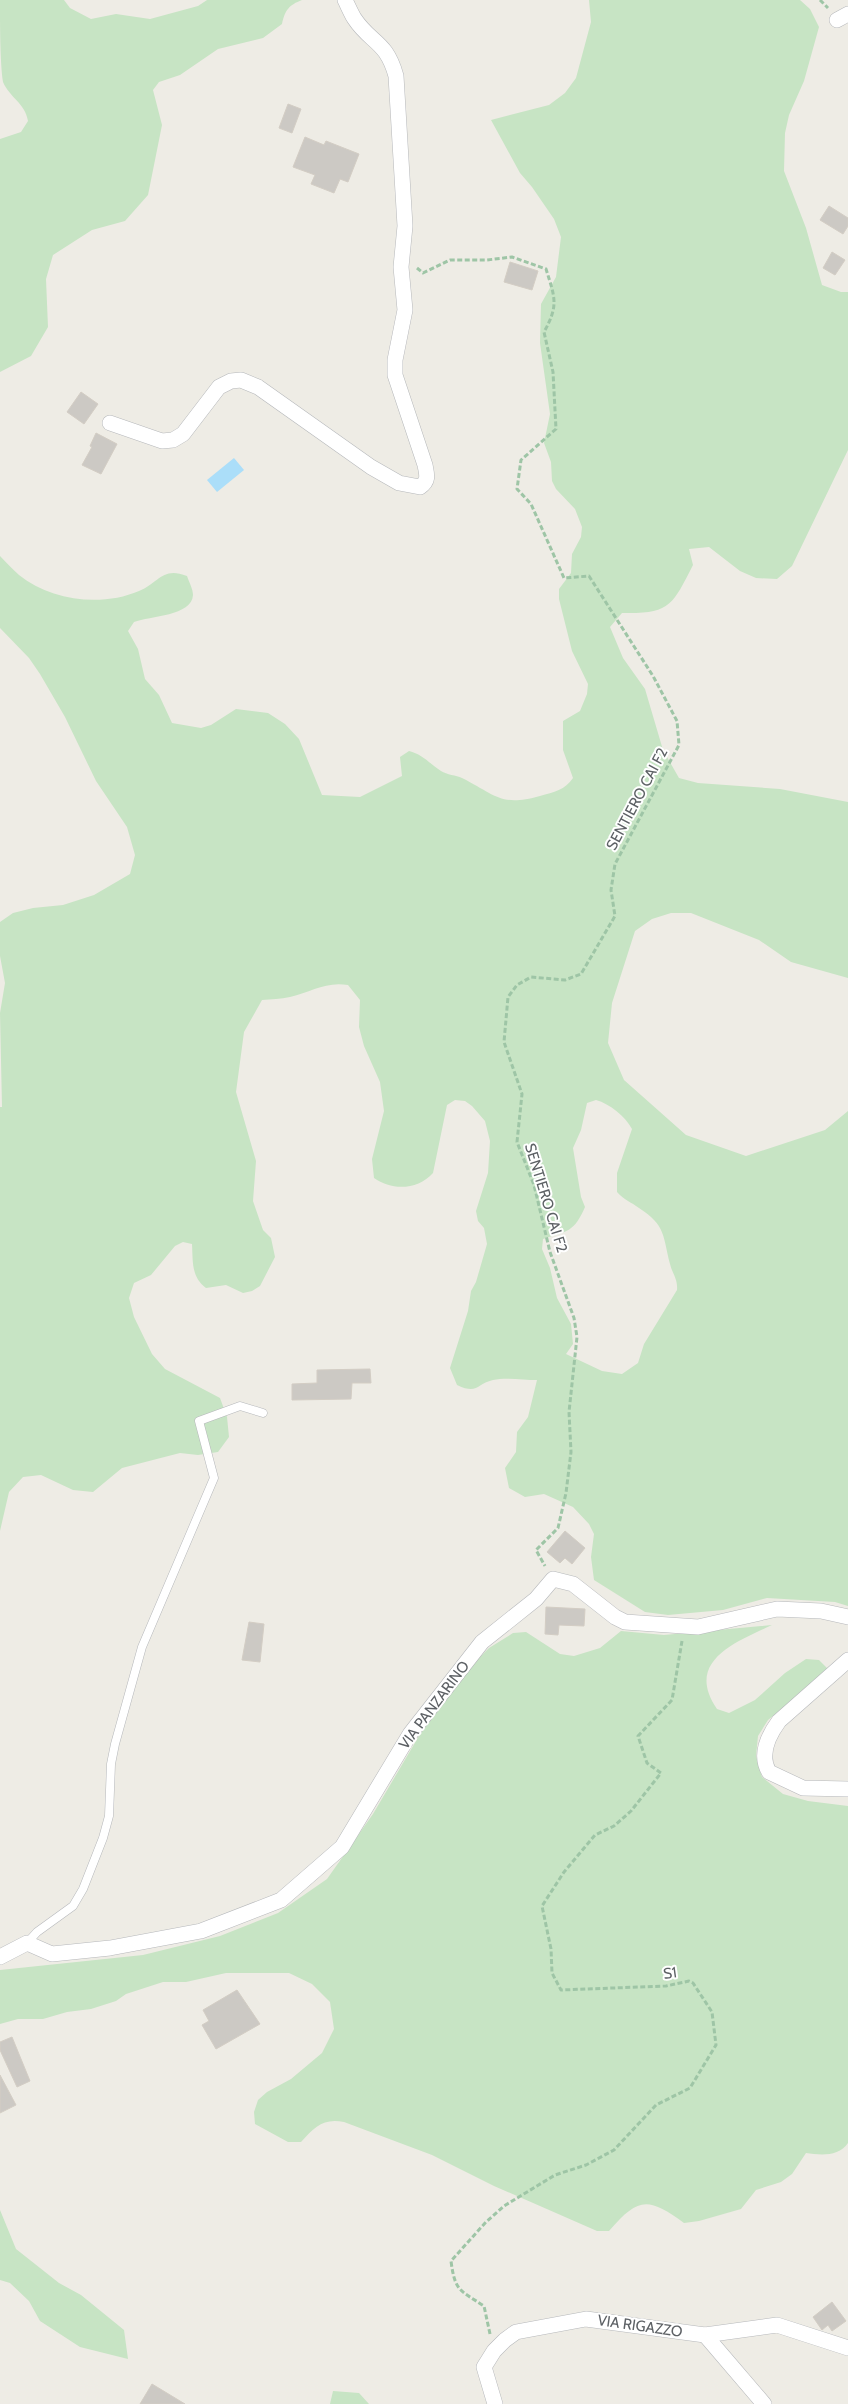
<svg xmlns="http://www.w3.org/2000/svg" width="848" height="2404" viewBox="0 0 848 2404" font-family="Cabin,sans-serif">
<rect width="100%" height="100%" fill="#eeece5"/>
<g fill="#c7e4c4" fill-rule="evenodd">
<path d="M0,0H64L70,8L91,19L116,14L150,19L198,6L207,0H302C289,5 285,10 282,24L263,38L218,49L180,75L159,82L153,90L162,125L148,195L125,221L92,230L53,255L46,279L48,327L31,356L0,372V139L21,132L28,121C25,103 10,98 3,82C0,61 0,23 0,0Z"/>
<path d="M589,0H800L810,9L819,27L804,81L789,115L785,133L784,171L806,228L822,285L841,292H848V450L792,566L777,579L756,578L740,571L709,547L689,549L693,565C672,606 670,614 622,613L610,627L623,658L645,689L663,750L679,778L698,783L780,789L848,802V978L791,962L759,940L691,913H671L652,919L635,931L612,1003L608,1043L624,1080L686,1135L746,1156L825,1130L848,1111V1606L835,1602L767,1598L723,1610L668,1615L645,1612L594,1580L591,1557L594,1534L589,1524L573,1507L544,1494L525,1497L509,1488L505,1468L516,1452L517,1432L528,1417L537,1380C524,1380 506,1377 493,1380C476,1384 478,1395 457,1385L450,1368L468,1311L471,1291L476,1282L487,1244L484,1228L478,1221L476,1211L488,1173L490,1141L485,1121L472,1106L465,1101L455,1100L447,1105L433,1173C418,1190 392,1191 374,1178L372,1159L384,1111L380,1082L364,1046L359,1027L360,1000L348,985C326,981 311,992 290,997C281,999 271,999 262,1000L244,1032L236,1092L256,1161L253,1201L263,1230L271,1238L275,1257L260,1286L252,1291L243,1293L226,1285L206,1288C191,1277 193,1261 192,1244L183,1242L175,1246L151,1275L134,1283L129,1298L134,1317L152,1354L165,1369L220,1398L227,1417L229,1437L218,1452L198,1455L180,1453L122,1468L93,1492L73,1490L41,1475L23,1477L9,1492L0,1531V1107H2L0,1013L5,983L0,956V922L13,913L33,908L63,905L94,895L130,874L135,855L127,827L96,781L65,717L40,674L29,658L0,628V556C6,562 12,569 19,575C51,601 102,607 139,591C159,583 162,566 187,576C189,582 193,589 193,595C192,616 150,616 134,622L128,631L138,649L145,679L159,695L172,723L201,728L211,725L236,709L268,713L285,724L299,739L322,795L360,797L402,776L400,757L409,751C422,754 429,763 441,771C447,775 456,775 462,778C496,795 500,807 540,796C554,792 565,790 573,778L563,750V721L580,711L587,694L588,684L572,651L559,599V589L571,573L572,554L581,537L582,527L575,509L556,489L552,481L551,462L544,443L550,414L540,343L541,304L556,277L561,237L554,219L532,187L520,173L491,120L549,105L565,93L576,78L591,22ZM596,1100C610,1104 625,1116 632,1129L617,1173V1192C624,1200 631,1202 639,1208C666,1225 663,1237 670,1264C672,1273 678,1279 677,1290L644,1344L638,1363L622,1374L602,1371L566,1354L573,1344L571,1324L557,1298L550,1268L542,1249L543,1239C568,1231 574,1232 585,1207L581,1197L573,1148L581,1130L587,1103Z"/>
<path d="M772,1625C736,1642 684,1661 717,1709L729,1713L755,1700L785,1673L806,1659L819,1660L829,1670L768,1720L758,1736L756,1756L762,1777L783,1794L808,1801L848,1806V2143C839,2157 820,2155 806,2153L792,2174L781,2182L756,2190L741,2209L699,2221L684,2223C647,2196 638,2198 609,2231H597L494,2186L432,2155L344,2122C323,2118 315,2127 301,2142H288L255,2124L254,2112L258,2100L267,2092L291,2079L322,2053L334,2029L330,2002L312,1984L289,1973H226L186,1982H163L126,1994L116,2001L91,2009L67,2012L43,2019H18L0,2024V1970L143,1955L220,1936L278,1913L327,1879L373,1814L436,1707L460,1677L489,1648L513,1633L526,1632L560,1654L574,1656L600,1648L621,1631L664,1635Z"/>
<polygon points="0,2210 16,2249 59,2283 81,2295 124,2330 128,2359 80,2347 40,2321 29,2301 10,2283 0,2280"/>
<polygon points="333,2391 359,2393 369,2404 330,2404"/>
</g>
<polygon fill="#abdef9" points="234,458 244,470 217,492 207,480"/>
<g fill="#ccc9c4" stroke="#d3cdc4">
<polygon points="288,104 301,109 292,133 279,128"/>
<polygon points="305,137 324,145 326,141 359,154 348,182 340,179 334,193 311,184 315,175 293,167"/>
<polygon points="829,206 848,218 848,226 843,234 820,220"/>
<polygon points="832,252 845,260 835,275 823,268"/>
<polygon points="510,262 538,271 532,290 504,282"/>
<polygon points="81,392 98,404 84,424 67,412"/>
<polygon points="96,433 117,444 101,474 82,465 92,447 90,446"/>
<polygon points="370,1369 371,1383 352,1383 351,1399 292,1400 292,1384 317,1383 317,1370"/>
<polygon points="565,1531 585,1548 572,1564 565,1558 560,1563 547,1552"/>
<polygon points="546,1607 585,1609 584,1626 559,1625 558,1635 545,1634"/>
<polygon points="249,1622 264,1624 260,1662 242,1660"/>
<polygon points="237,1990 260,2024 216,2049 202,2025 209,2021 203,2010"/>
<polygon points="12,2037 30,2081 17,2087 0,2050 0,2042"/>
<polygon points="0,2075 16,2105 0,2113"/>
<polygon points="832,2302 846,2321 832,2331 828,2325 822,2330 813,2317"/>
<polygon points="152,2384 185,2404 140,2404"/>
</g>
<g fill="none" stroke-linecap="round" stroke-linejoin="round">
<g stroke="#b6b8bb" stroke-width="9">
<polyline id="lane" points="27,1943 37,1932 73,1906 83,1889 103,1838 109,1816 111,1764 115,1744 142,1647 214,1478 199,1421 240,1406 263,1413"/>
</g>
<g stroke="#b6b8bb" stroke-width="16">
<g id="street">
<polyline points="837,20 848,14"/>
<path d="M110,423L162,441L173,440L183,434L219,387L231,381L241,380L258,387L371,467L399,483L420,487C429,481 427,475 425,465L395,375V360L405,310L401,267L405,226L396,76C386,40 371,44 354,18C351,13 348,6 345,0"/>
<path d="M848,1660L779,1721C768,1736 759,1755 769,1772L803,1788L848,1789"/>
<polyline points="0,1957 27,1943 52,1954 110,1948 201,1931 281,1900 342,1847 410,1734 482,1642 536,1599 553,1579 573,1584 615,1617 625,1622 698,1627 777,1609 821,1611 848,1617"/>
<polyline points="705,2335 764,2404"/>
<polyline points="495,2404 484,2367 494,2351 505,2340 516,2332 586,2319 705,2335 777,2325 848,2348"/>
</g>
</g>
<g stroke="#9ec5a6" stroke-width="3" stroke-dasharray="5 2.5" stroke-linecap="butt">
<polyline points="820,0 828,8"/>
<path d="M417,268L423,273L450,260H487L512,257L546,269C555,298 559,305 544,332L553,372L556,429L521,460L517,489L531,504L564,578L589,576L653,676L677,721L679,745L615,864L611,890L615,916L581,974L565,980L531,977L517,985L508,997L504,1042L522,1094L517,1142L534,1185L550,1252L574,1318L577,1337L569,1412L571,1452L566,1493L558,1528L536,1550L545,1566"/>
<path d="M490,2334L484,2306C460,2290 455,2292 451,2261L486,2222L504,2206L555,2175L586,2165L614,2150L656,2105L690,2088L716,2045L712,2012L693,1983L689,1981L666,1986L561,1990L552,1973L551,1949L542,1906L564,1872L595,1835L614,1826L631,1811L661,1773L647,1763L638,1736L672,1700L682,1641"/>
</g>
<use href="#lane" stroke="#fff" stroke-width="8"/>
<use href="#street" stroke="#fff" stroke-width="15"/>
</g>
<g text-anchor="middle" stroke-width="4" stroke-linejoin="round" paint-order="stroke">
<g font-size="15" fill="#5d6165" stroke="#fff">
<text transform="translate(637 799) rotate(-62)" y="5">SENTIERO CAI F2</text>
<text transform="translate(546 1198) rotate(73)" y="5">SENTIERO CAI F2</text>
<text transform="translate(434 1705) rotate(-53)" y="5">VIA PANZARINO</text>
<text transform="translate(670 1973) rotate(-8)" y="5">S1</text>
<text transform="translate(640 2326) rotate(8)" y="5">VIA RIGAZZO</text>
</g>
</g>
</svg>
